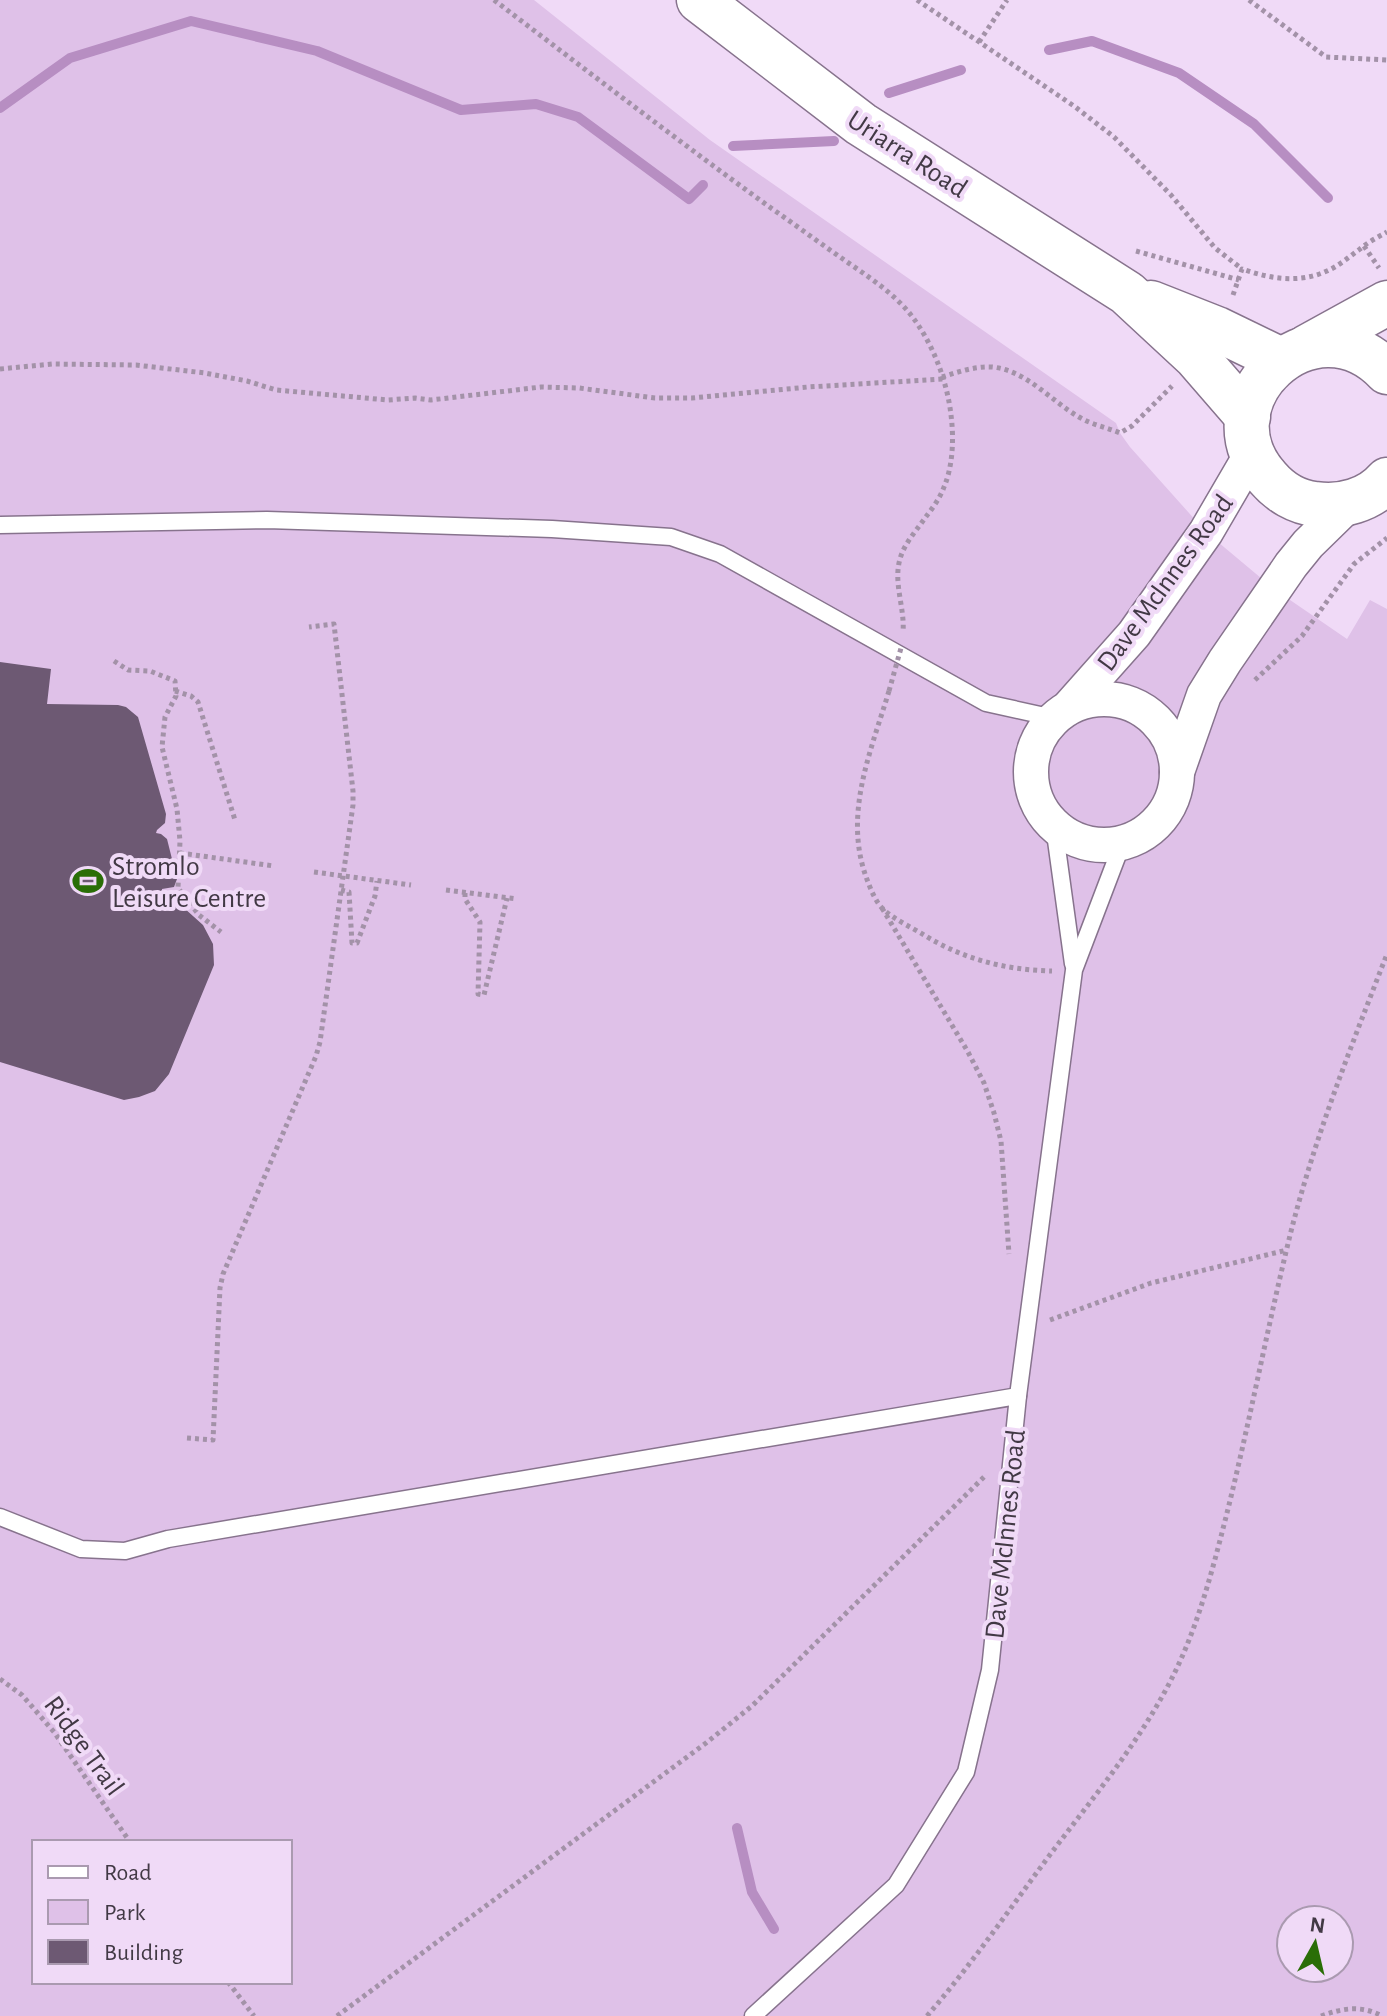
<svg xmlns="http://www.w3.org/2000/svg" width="1387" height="2016" viewBox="0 0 1387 2016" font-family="'Alegreya Sans',sans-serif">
<rect width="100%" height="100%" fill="#f0daf7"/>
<path fill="#dfc1e8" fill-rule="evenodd" d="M0,0H534L710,140L1116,423L1120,433L1130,447L1206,532L1274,589L1347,639L1370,600L1387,609V2016H0ZM34,1842H290V1982H34ZM1291,1920H1339V1968H1291Z"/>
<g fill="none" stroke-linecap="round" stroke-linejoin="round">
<g stroke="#b78ec2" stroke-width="10">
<polyline points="1049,50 1092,41 1179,73 1254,124 1328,198"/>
<polyline points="889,93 961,70"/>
<polyline points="0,108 70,58 191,21 317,51 461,110 536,104 578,117 689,199 703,185"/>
<polyline points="733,146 834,141"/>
<polyline points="737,1828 752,1892 774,1929"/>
</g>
</g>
<polygon fill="#6d5973" points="0,662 51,669 47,704 118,705 126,707 138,717 166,814 165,823 157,830 156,833 161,834 167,839 177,879 174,887 162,889 162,892 174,899 203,925 213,944 214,965 169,1074 155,1091 139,1097 124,1100 0,1062"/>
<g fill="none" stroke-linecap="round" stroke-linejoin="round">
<g stroke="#87738d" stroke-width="19">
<g id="lane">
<polyline points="0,525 267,520 552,529 671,537 720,554 986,703 1054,718"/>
<polyline points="1054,826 1073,964"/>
<polyline points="0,1517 81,1549 125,1551 168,1539 1018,1396"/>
<polyline points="753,2016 896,1885 966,1772 990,1670 1018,1396 1074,970 1122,844"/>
</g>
</g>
<g stroke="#87738d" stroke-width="37">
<g id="street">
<circle cx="1104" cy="772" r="73"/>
<polyline points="1070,706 1134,634 1206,532 1252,453"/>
<polyline points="1177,772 1204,695 1225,661 1291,565 1308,544 1351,502"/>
</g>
</g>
<g stroke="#87738d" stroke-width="47">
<g id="secondary">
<polyline points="699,0 861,124 1127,293 1196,357 1248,417"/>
<polyline points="1151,303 1217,329 1281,360"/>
<polyline points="1307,347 1387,303"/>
<path d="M1387,372C1313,294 1199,402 1268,478C1280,492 1297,502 1315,504C1341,508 1370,500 1387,480"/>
</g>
</g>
<g stroke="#a392a8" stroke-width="5" stroke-dasharray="4 4" stroke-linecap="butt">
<path d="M494,0C586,70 677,140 771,208C794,224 817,241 840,257C864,274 892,291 911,315C932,342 947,380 951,415C954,438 953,466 944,487C940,498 932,509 925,518C916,531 904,544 900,559C893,583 905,608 903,632"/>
<polyline points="917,0 1074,106 1114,137 1171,195 1215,248 1242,269"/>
<polyline points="1249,0 1326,57 1387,60"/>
<polyline points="979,42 1007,0"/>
<polyline points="1364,246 1379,268"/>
<polyline points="1136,251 1239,280"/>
<path d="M1233,295L1242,269C1271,279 1300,284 1329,270C1340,265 1350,256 1360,249C1368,242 1378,237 1387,232"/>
<polyline points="0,369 52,364 136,365 205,373 247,381 276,390 388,400 415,398 431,400 541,387 579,388 655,398 692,398 808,387 943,379"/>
<path d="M942,377C958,372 975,366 992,367C1026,370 1051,401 1079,417C1092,425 1106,427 1120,433L1132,426L1172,386"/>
<polyline points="114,661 128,670 150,671 175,681 176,696 165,717 162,747 177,809 180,841 178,888 199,915 221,932"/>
<polyline points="1255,680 1302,636 1354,564 1387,538"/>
<polyline points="175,691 191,696 198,702 235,820"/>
<path d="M889,691C870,754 842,817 868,882C871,890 876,902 882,908C893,919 911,927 924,935C963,959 1005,970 1052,971"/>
<polyline points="180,853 274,866"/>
<polyline points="314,872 411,885"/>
<polyline points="341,890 349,892 352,943 357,943 375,896 377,881"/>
<polyline points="446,890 517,899"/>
<polyline points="465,893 465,899 480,922 478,994 484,995 507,898"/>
<polyline points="882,908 968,1052 984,1083 994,1113 1001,1141 1009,1254"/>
<polyline points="1050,1320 1151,1283 1287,1250"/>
<polyline points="187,1438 213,1440 220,1288 223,1274 316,1056 320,1042 353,805 353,791 334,624 309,627"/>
<polyline points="0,1679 22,1695 54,1732 130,1842"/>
<polyline points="228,1982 254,2016"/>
<polyline points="337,2016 706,1743 752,1706 986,1475"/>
<path d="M927,2016C972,1964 1011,1907 1052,1852C1102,1786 1156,1722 1187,1645C1204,1603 1215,1560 1226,1517C1248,1429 1265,1340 1286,1252C1310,1149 1349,1052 1387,954"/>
<path d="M1321,2016C1343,2008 1361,2005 1382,2016"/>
</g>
<use href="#lane" stroke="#fff" stroke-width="16"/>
<use href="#street" stroke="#fff" stroke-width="34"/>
<use href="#secondary" stroke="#fff" stroke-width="44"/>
<polyline stroke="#a392a8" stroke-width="5" stroke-dasharray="4 4" stroke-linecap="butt" points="889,691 901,648"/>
</g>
<defs>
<g id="stadium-bare" transform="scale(2.4)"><path d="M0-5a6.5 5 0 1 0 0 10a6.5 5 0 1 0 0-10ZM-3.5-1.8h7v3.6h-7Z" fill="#2a6e07" stroke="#f0daf7" stroke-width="2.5" paint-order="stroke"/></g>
</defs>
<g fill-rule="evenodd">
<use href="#stadium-bare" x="88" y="881"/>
</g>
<g text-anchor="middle" stroke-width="8" stroke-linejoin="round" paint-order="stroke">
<g font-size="28" fill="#423945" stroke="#f0daf7">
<text transform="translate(908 153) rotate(33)" y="10">Uriarra Road</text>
<text transform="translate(1164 582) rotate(-54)" y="10">Dave McInnes Road</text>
<text transform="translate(1004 1534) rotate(-84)" y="10">Dave McInnes Road</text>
<text transform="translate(85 1745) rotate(54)" y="10">Ridge Trail</text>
</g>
<g font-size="28" fill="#423945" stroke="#f0daf7" text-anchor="start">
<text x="112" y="875">Stromlo<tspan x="112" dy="32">Leisure Centre</tspan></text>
</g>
</g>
<rect x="32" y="1840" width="260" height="144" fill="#f0daf7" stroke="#aa9ab0" stroke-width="2"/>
<rect x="48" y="1866" width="40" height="12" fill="#ffffff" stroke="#aa9ab0" stroke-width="2"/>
<text x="104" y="1880" font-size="24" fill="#423945">Road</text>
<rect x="48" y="1900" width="40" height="24" fill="#dfc1e8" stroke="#aa9ab0" stroke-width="2"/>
<text x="104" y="1920" font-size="24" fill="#423945">Park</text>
<rect x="48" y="1940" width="40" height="24" fill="#6d5973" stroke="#aa9ab0" stroke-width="2"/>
<text x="104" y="1960" font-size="24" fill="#423945">Building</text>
<g transform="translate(1315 1944) rotate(8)"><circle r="38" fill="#f0daf7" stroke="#aa9ab0" stroke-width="2"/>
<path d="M0-6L14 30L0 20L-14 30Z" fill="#2a6e07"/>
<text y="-12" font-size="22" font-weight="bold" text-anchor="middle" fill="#423945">N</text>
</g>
</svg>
